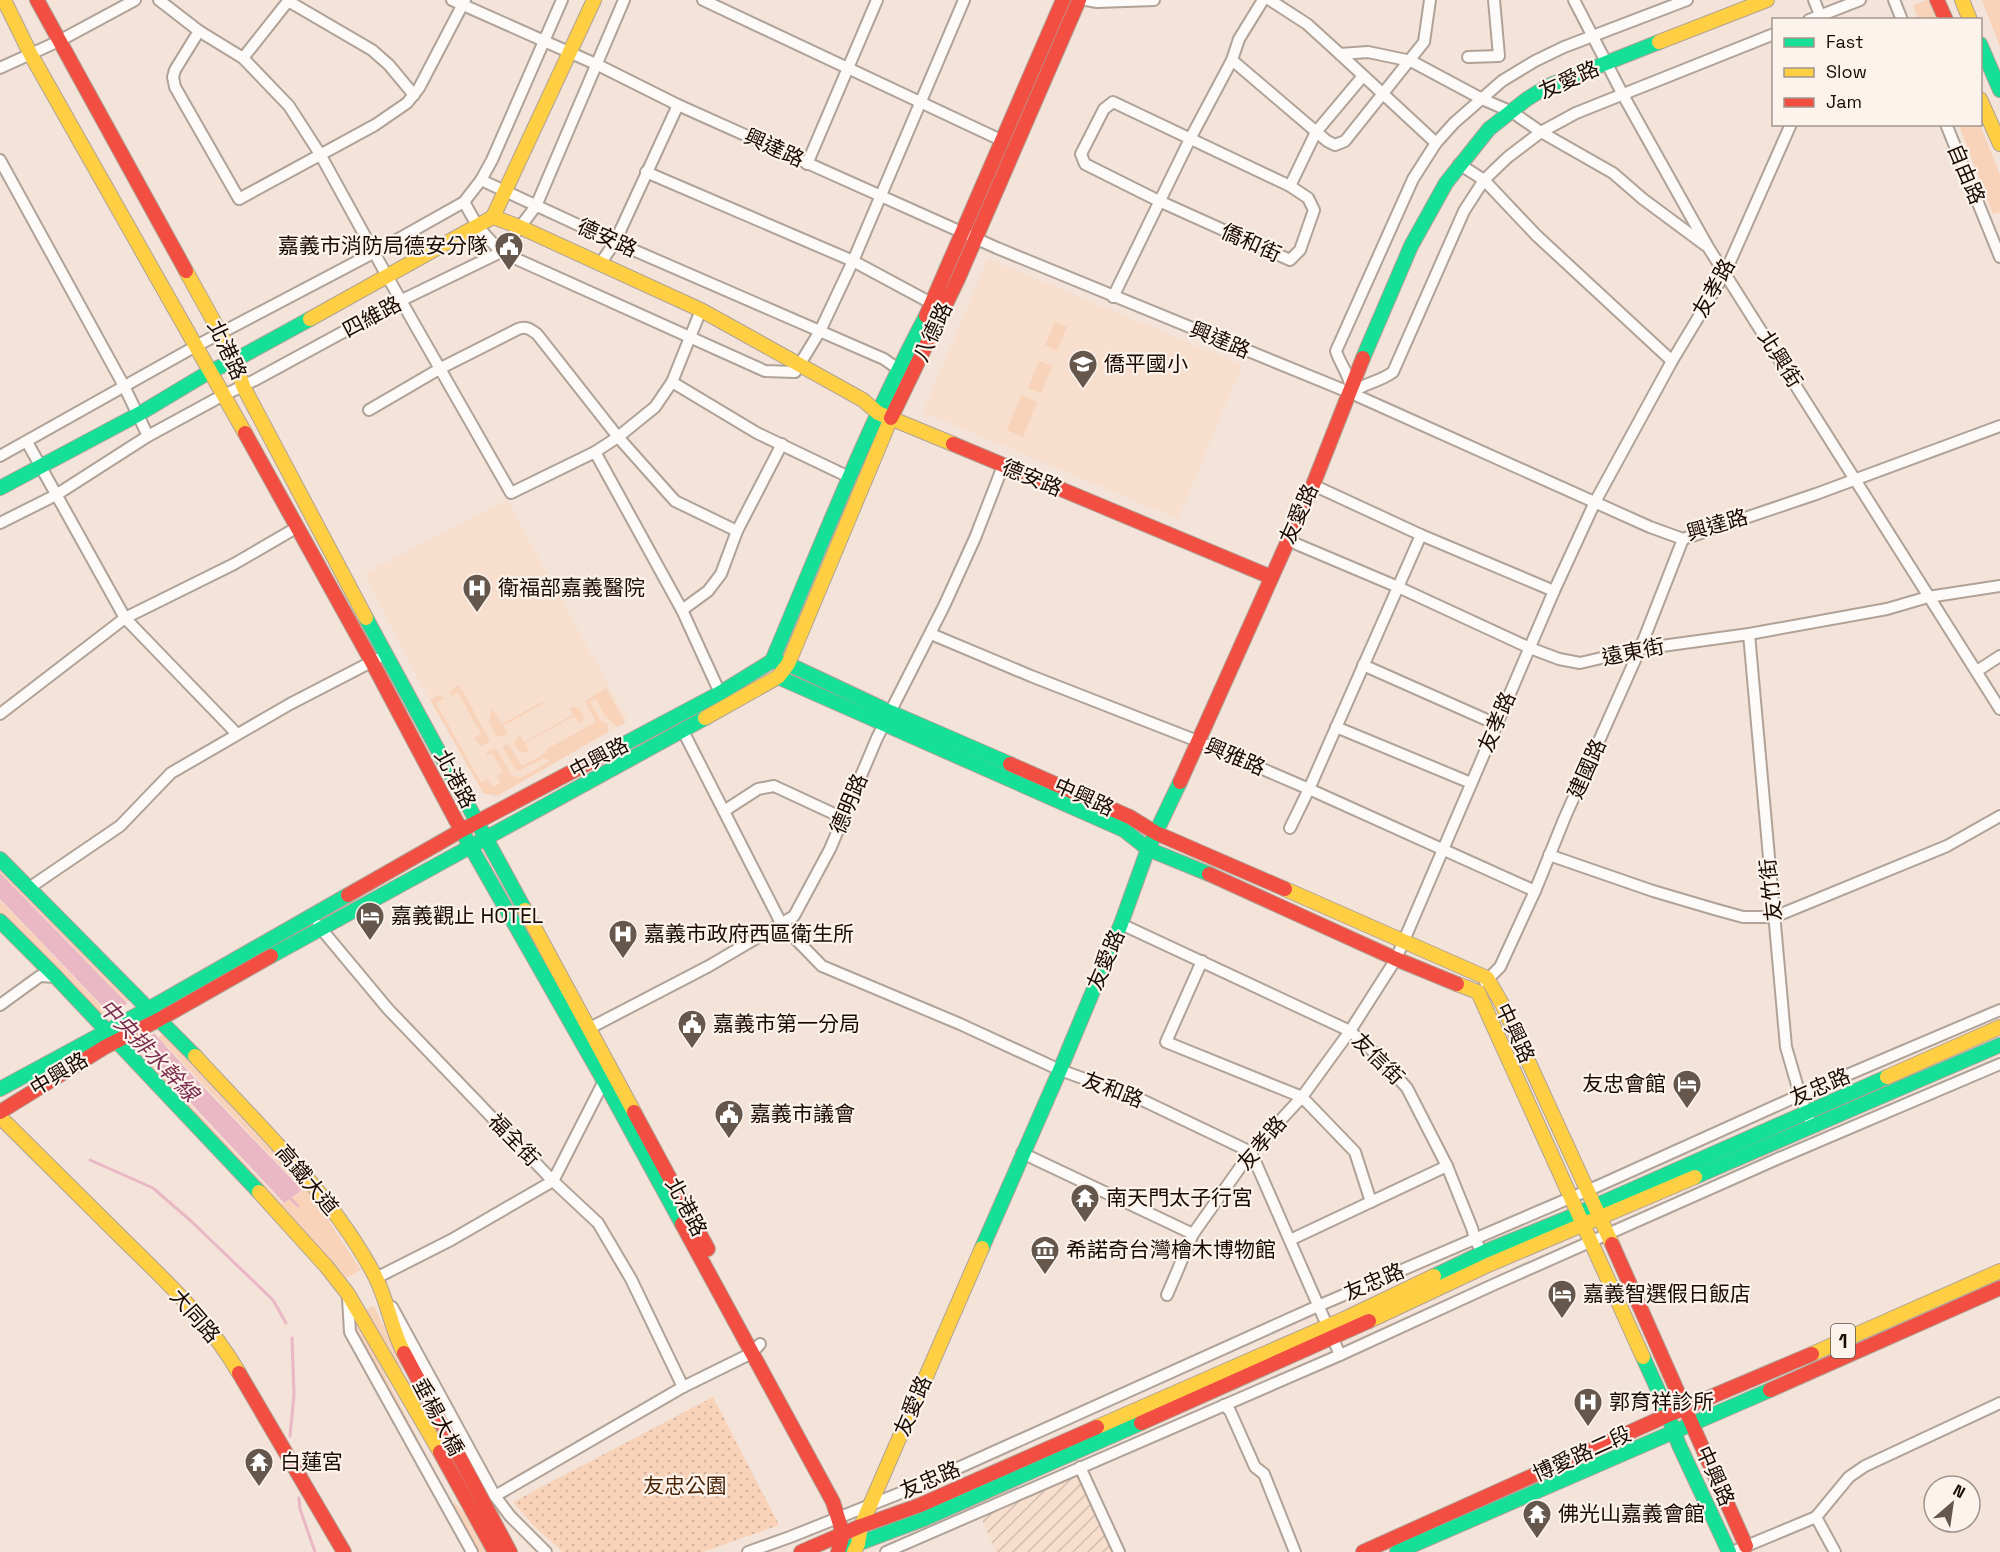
<svg xmlns="http://www.w3.org/2000/svg" width="2000" height="1552" viewBox="0 0 2000 1552" font-family="'Space Grotesk','Noto Sans TC',sans-serif">
<defs>
<pattern id="industrial-furrows" width="10" height="10" patternUnits="userSpaceOnUse" patternTransform="scale(1.5)"><rect width="10" height="10" fill="#f7decd"/><path d="M-1 1l2-2M0 10L10 0M9 11l2-2" fill="none" stroke="#d3bdae"/></pattern>
<pattern id="park-dots" width="8" height="8" patternUnits="userSpaceOnUse" patternTransform="scale(1.5)"><rect width="8" height="8" fill="#f8d2b9"/><path d="M2 2h.1M6 6h.1" fill="none" stroke="#d4b39d" stroke-width="1.8" stroke-linecap="round"/></pattern>
</defs>
<rect width="100%" height="100%" fill="#f3e3d9"/>
<g fill="#f7decd">
<polygon points="988,259 1242,365 1178,519 923,412"/>
<polygon points="507,500 628,721 497,796 483,793 427,695 364,574"/>
</g>
<polygon fill="url(#industrial-furrows)" points="1078,1471 1113,1552 996,1552 979,1513"/>
<g fill="#f8d2b9">
<polygon points="1927,0 1932,0 1940,19 1918,19 1913,5"/>
<polygon points="1982,0 2000,0 2000,47"/>
<polygon points="1959,125 1980,125 2000,175 2000,212 1993,214"/>
<polygon points="1055,322 1067,327 1057,351 1045,345"/>
<polygon points="1039,361 1052,366 1041,393 1028,388"/>
<polygon points="1022,395 1037,402 1023,437 1007,430"/>
<polygon points="459,685 490,741 481,746 474,738 481,734 458,692 451,696 450,691"/>
<polygon points="606,688 625,723 618,727 605,716 596,699 590,702 600,720 608,725 608,732 497,796 483,793 430,699 440,695 444,699 436,703 481,783 488,779 493,787 500,783 497,776 503,772 492,753 486,756 488,751 496,748 512,776 520,778 550,761 544,758 518,771 515,768 503,748 504,745 509,745 522,766 544,754 547,749 596,722 585,701"/>
<polygon points="542,702 545,705 542,704 503,726 507,734 501,737 496,735 489,721 492,708 502,724"/>
<polygon points="573,707 579,709 584,717 582,721 579,723 574,716 525,743 529,751 523,753 519,751 514,743 516,739 520,736 524,742 573,715 570,708"/>
<polygon points="0,863 130,999 127,1002 0,873"/>
<polygon points="0,900 109,1014 100,1018 0,915"/>
<polygon points="163,1034 308,1189 361,1270 346,1278 132,1051 137,1048 283,1204 303,1190 158,1037"/>
<polygon points="374,1306 404,1368 398,1371 361,1312"/>
<polygon points="357,1327 369,1344 451,1504 455,1503 501,1552 475,1552 353,1329"/>
</g>
<polygon fill="url(#park-dots)" points="713,1397 779,1525 703,1552 563,1552 535,1527 513,1502"/>
<polygon fill="#eab8c5" points="0,873 126,1002 192,1075 302,1190 284,1203 145,1054 108,1012 0,899"/>
<polygon fill="#f3e3d9" points="130,1002 157,1032 133,1046 107,1016"/>
<g fill="none" stroke-linecap="round" stroke-linejoin="round">
<g stroke="#eab8c5" stroke-width="3">
<polyline points="90,1160 153,1188 191,1221 273,1300 286,1323"/>
<polyline points="289,1197 298,1206"/>
<polyline points="290,1436 294,1395 292,1338"/>
<polyline points="299,1498 300,1509 315,1552"/>
</g>
<g stroke="#b0a297" stroke-width="14">
<g id="street">
<polyline points="159,0 199,31 243,58 289,106 320,154 387,276 511,493 595,452 618,437 655,407 672,382 757,433 851,478"/>
<polyline points="452,0 598,65 678,105 997,248 1351,393 1650,527 1683,539 1816,494 2000,426"/>
<polyline points="703,0 1003,141"/>
<polyline points="1086,0 1097,2 1154,0"/>
<polyline points="1270,0 1307,24 1340,54 1368,52 1411,61 1482,99 1512,112 1541,132 1613,173 1643,199 1705,245"/>
<polyline points="1574,0 1623,95 1708,247 2000,709"/>
<polyline points="1814,0 1822,20"/>
<polyline points="1894,0 1902,20"/>
<polyline points="288,1 372,50 389,65 414,95"/>
<polyline points="1809,20 1860,0"/>
<polyline points="199,31 175,70 173,77 175,87 239,199 375,125 407,103 419,88 465,0"/>
<polyline points="1340,54 1436,143"/>
<polyline points="1468,57 1499,56 1494,0"/>
<polyline points="243,58 289,0"/>
<polyline points="1232,60 1327,141 1335,145 1345,141 1424,42 1430,0"/>
<polyline points="0,68 59,41 135,0"/>
<polygon points="1113,102 1290,186 1308,198 1314,210 1300,250 1290,260 1159,201 1085,164 1081,154 1104,109"/>
<polyline points="1946,124 2000,257"/>
<polyline points="0,160 124,386 148,436"/>
<polyline points="807,164 877,0"/>
<polyline points="1459,164 1484,180 1536,235 1672,361"/>
<polyline points="646,172 853,261 933,304"/>
<polyline points="481,180 615,242 884,359 898,369"/>
<polyline points="1290,186 1316,132 1363,76"/>
<polyline points="464,202 478,227 501,252 765,371 795,372 820,331 853,261 964,0"/>
<polyline points="600,264 615,242 678,105"/>
<polyline points="1113,297 1190,139 1232,60 1239,39 1263,0"/>
<polyline points="672,382 701,310"/>
<path d="M1351,390C1351,377 1340,364 1336,351L1413,179L1436,143L1454,123L1502,81L1535,61L1564,47L1687,0"/>
<path d="M1351,393C1364,383 1380,382 1393,372L1464,211L1484,180L1508,157L1541,132L1576,113L1774,34"/>
<path d="M369,410L441,368L518,329C526,326 530,329 537,334L618,437L675,501L737,531"/>
<polyline points="27,442 125,618 237,734"/>
<polyline points="595,452 682,610 720,693"/>
<polyline points="0,456 196,346 375,252 464,202 481,180 492,160 562,0"/>
<polyline points="1313,485 1421,535 1554,591"/>
<polyline points="0,523 56,495 148,436 216,399 255,380 402,300 501,252 536,206 624,0"/>
<polyline points="1287,540 1398,587 1530,648 1559,659 1580,663 1640,649 1749,634 1887,609 1928,597 2000,586"/>
<polyline points="682,610 708,591 721,574 737,531 782,444"/>
<polyline points="931,634 1031,676 1200,742 1309,789 1535,891"/>
<polyline points="1749,634 1786,1047 1800,1095 1809,1119"/>
<polyline points="1363,665 1496,724"/>
<polyline points="1977,671 2000,656"/>
<polyline points="0,714 125,618 234,564 296,528"/>
<polyline points="1336,727 1471,783"/>
<polyline points="683,731 782,925 822,966 960,1024 1060,1070 1140,1099 1251,1152 1340,1355"/>
<polyline points="724,811 758,789 774,786 843,818"/>
<polyline points="1290,828 1309,789 1421,535"/>
<polyline points="1549,855 1653,891 1714,909 1743,917 1774,917 1947,846 2000,816"/>
<polyline points="29,888 120,826 171,773 290,704 377,659"/>
<polyline points="1121,924 1350,1031 1376,1054 1407,1088 1447,1166 1472,1228 1475,1239 1478,1245"/>
<polyline points="318,925 388,1009 553,1181 598,1223 631,1279 683,1387"/>
<polyline points="1202,961 1166,1042 1302,1097 1355,1152 1371,1202"/>
<polyline points="1485,982 1500,967 1535,891 1565,817 1640,649 1683,539"/>
<polyline points="0,1005 40,976 56,977"/>
<polyline points="586,1030 709,966 794,916 830,849 877,738 944,606 975,538 1003,466"/>
<polyline points="1022,1153 1193,1234"/>
<polyline points="1290,1240 1447,1166"/>
<polyline points="376,1278 451,1240 553,1181 604,1081"/>
<polyline points="1167,1295 1193,1234 1251,1152 1302,1097 1350,1031 1396,959 1554,591 1595,502 1672,361 1725,273 1791,124"/>
<polyline points="348,1298 350,1332 472,1552"/>
<polyline points="392,1307 495,1496 510,1516 546,1552"/>
<polyline points="1224,1405 1230,1411 1255,1467 1264,1474 1295,1552"/>
<polyline points="1080,1467 1119,1552"/>
<polyline points="495,1496 683,1387 752,1353 760,1344"/>
<polyline points="1816,1517 1835,1552"/>
<polyline points="748,1552 790,1537 918,1486 1318,1306 1598,1186 1800,1095 2000,1010"/>
<polyline points="886,1552 1340,1355 1495,1284 1777,1159 2000,1064"/>
<polyline points="1732,1552 1816,1517 1849,1477 1865,1466 2000,1403"/>
</g>
</g>
<g stroke="#b0a297" stroke-width="16">
<g id="fast">
<polyline points="1980,44 2000,90"/>
<polyline points="1363,358 1411,246 1446,183 1489,129 1527,99 1548,86 1659,42"/>
<polyline points="0,488 139,414 209,372 235,360 310,319"/>
<polyline points="366,618 525,910"/>
<path d="M772,661C821,545 867,427 926,316"/>
<polyline points="778,677 1124,830 1148,849 1209,874"/>
<polyline points="611,751 720,693 772,661 788,664 890,712 1010,764"/>
<polyline points="460,828 604,1081 682,1224"/>
<polyline points="0,859 195,1056"/>
<polyline points="0,921 56,977 259,1192"/>
<polyline points="271,956 705,718"/>
<polyline points="0,1089 159,1003 348,895"/>
<polyline points="1695,1177 2000,1045"/>
<polyline points="982,1248 1060,1070 1121,924 1148,849 1180,782"/>
<polyline points="1434,1276 1484,1252 1570,1217 1887,1077"/>
<polyline points="1643,1357 1662,1399 1679,1445 1729,1552"/>
<polyline points="849,1547 924,1519 1141,1423"/>
<polyline points="1397,1552 1770,1390"/>
</g>
</g>
<g stroke="#b0a297" stroke-width="16">
<g id="slow">
<polyline points="4,0 31,55 245,433"/>
<polyline points="1962,0 1970,20"/>
<polyline points="1659,42 1767,0"/>
<polyline points="1980,99 2000,144"/>
<polyline points="493,217 520,227 701,310 863,400 878,413 953,444"/>
<polyline points="186,271 235,360 243,386 366,618"/>
<polyline points="310,319 493,217 594,0"/>
<polyline points="705,718 778,677 788,664 891,418"/>
<polyline points="1285,889 1487,978 1502,1004 1612,1244"/>
<polyline points="525,910 634,1112"/>
<polyline points="1457,984 1478,992 1643,1357"/>
<path d="M195,1056C257,1124 332,1194 375,1276C388,1301 391,1329 404,1353"/>
<polyline points="1887,1077 2000,1027"/>
<path d="M0,1117C41,1158 82,1198 123,1239C165,1280 210,1322 239,1373"/>
<polyline points="259,1192 326,1266 348,1294 440,1452"/>
<polyline points="1369,1321 1488,1265 1695,1177"/>
<polyline points="1812,1354 2000,1271"/>
<polyline points="1097,1427 1344,1319 1434,1276"/>
<polyline points="854,1552 858,1544 861,1526 982,1248"/>
</g>
</g>
<g stroke="#b0a297" stroke-width="16">
<g id="jam">
<polyline points="37,0 186,271"/>
<polyline points="1937,0 1946,20"/>
<polyline points="926,316 1063,0"/>
<polyline points="891,418 958,279 1079,0"/>
<polyline points="245,433 372,662 460,828"/>
<polyline points="953,444 1271,577"/>
<polyline points="1010,764 1130,817 1156,833 1285,889"/>
<polyline points="1180,782 1313,485 1363,358"/>
<polyline points="1209,874 1396,959 1457,984"/>
<polyline points="348,895 462,830 611,751"/>
<polyline points="0,1112 105,1047 160,1019 271,956"/>
<polyline points="634,1112 708,1249"/>
<polyline points="682,1224 833,1502 843,1534 838,1552"/>
<polyline points="1612,1244 1746,1546"/>
<polyline points="404,1353 510,1552"/>
<polyline points="239,1373 344,1552"/>
<polyline points="1770,1390 2000,1288"/>
<polyline points="1141,1423 1369,1321"/>
<polyline points="440,1452 495,1552"/>
<polyline points="801,1552 861,1526 920,1505 1097,1427"/>
<polyline points="1363,1552 1668,1415 1812,1354"/>
</g>
</g>
<use href="#street" stroke="#fdfbf9" stroke-width="10"/>
<use href="#fast" stroke="#16e098" stroke-width="14"/>
<use href="#slow" stroke="#ffcf43" stroke-width="14"/>
<use href="#jam" stroke="#f24e42" stroke-width="14"/>
</g>
<defs>
<g id="civic-pin" transform="scale(1.5)"><path d="M0 17L-7.5 6A9.5 9.5 0 1 1 7.5 6Z" fill="#66574d" stroke="#fcf3ec"/><path d="M-.6-6.5H3V-4.5H.6V-3L4-1V1h2V6H-6V1h2V-1L-.6-3ZM-1.2 2.5V6h2.4V2.5Z" fill="#fff"/></g>
<g id="school-pin" transform="scale(1.5)"><path d="M0 17L-7.5 6A9.5 9.5 0 1 1 7.5 6Z" fill="#66574d" stroke="#fcf3ec"/><path d="M0-5L7-2L0 1L-7-2ZM-4 1L0 2.5L4 1V4Q0 6-4 4Z" fill="#fff"/></g>
<g id="hospital-pin" transform="scale(1.5)"><path d="M0 17L-7.5 6A9.5 9.5 0 1 1 7.5 6Z" fill="#66574d" stroke="#fcf3ec"/><path d="M-5-5h3v3.5h4V-5h3V5h-3V1.5h-4V5h-3Z" fill="#fff"/></g>
<g id="hotel-pin" transform="scale(1.5)"><path d="M0 17L-7.5 6A9.5 9.5 0 1 1 7.5 6Z" fill="#66574d" stroke="#fcf3ec"/><path d="M-6-4.5h1.5V1H6V5H4.5V3h-9V5H-6ZM-4 0a1.8 1.8 0 1 1 3.6 0ZM.5 0V-2.5h3Q6-2.5 6 0Z" fill="#fff"/></g>
<g id="temple-pin" transform="scale(1.5)"><path d="M0 17L-7.5 6A9.5 9.5 0 1 1 7.5 6Z" fill="#66574d" stroke="#fcf3ec"/><path d="M0-6L5-2H3V0L6.5 2.5H4V6H1.5V3h-3V6H-4V2.5H-6.5L-3 0V-2H-5Z" fill="#fff"/></g>
<g id="museum-pin" transform="scale(1.5)"><path d="M0 17L-7.5 6A9.5 9.5 0 1 1 7.5 6Z" fill="#66574d" stroke="#fcf3ec"/><path d="M0-6L6-3V-2H-6V-3ZM-5-1h2V3h-2ZM-1-1h2V3h-2ZM3-1h2V3H3ZM-6 4H6V6H-6Z" fill="#fff"/></g>
</defs>
<g fill-rule="evenodd">
<use href="#civic-pin" x="509" y="246"/>
<use href="#school-pin" x="1083" y="364"/>
<use href="#hospital-pin" x="477" y="588"/>
<use href="#hotel-pin" x="370" y="916"/>
<use href="#hospital-pin" x="623" y="934"/>
<use href="#civic-pin" x="692" y="1024"/>
<use href="#hotel-pin" x="1687" y="1084"/>
<use href="#civic-pin" x="729" y="1114"/>
<use href="#temple-pin" x="1085" y="1198"/>
<use href="#museum-pin" x="1045" y="1250"/>
<use href="#hotel-pin" x="1562" y="1294"/>
<use href="#hospital-pin" x="1588" y="1402"/>
<use href="#temple-pin" x="259" y="1462"/>
<use href="#temple-pin" x="1537" y="1514"/>
</g>
<g text-anchor="middle" stroke-width="4.5" stroke-linejoin="round" paint-order="stroke">
<rect fill="#fcf3ec" stroke="#5e5148" stroke-width="1.5" x="1831" y="1324" width="24" height="34" rx="4.5"/>
<g font-size="20" font-weight="bold" fill="#1a0b02">
<text x="1843" y="1348">1</text>
</g>
<g font-size="21" fill="#1a0b02" stroke="#fcf3ec">
<text transform="translate(1569 80) rotate(-24)" y="7">友愛路</text>
<text transform="translate(774 148) rotate(24)" y="7">興達路</text>
<text transform="translate(1966 174) rotate(67)" y="7">自由路</text>
<text transform="translate(607 238) rotate(24)" y="7">德安路</text>
<text transform="translate(1251 243) rotate(24)" y="7">僑和街</text>
<text transform="translate(1714 288) rotate(-61)" y="7">友孝路</text>
<text transform="translate(372 317) rotate(-28)" y="7">四維路</text>
<text transform="translate(933 332) rotate(-65)" y="7">八德路</text>
<text transform="translate(1220 340) rotate(22)" y="7">興達路</text>
<text transform="translate(227 350) rotate(65)" y="7">北港路</text>
<text transform="translate(1780 359) rotate(58)" y="7">北興街</text>
<text transform="translate(1032 478) rotate(22)" y="7">德安路</text>
<text transform="translate(1299 514) rotate(-66)" y="7">友愛路</text>
<text transform="translate(1717 525) rotate(-16)" y="7">興達路</text>
<text transform="translate(1633 652) rotate(-11)" y="7">遠東街</text>
<text transform="translate(1497 722) rotate(-67)" y="7">友孝路</text>
<text transform="translate(1235 757) rotate(23)" y="7">興雅路</text>
<text transform="translate(599 758) rotate(-28)" y="7">中興路</text>
<text transform="translate(1587 769) rotate(-66)" y="7">建國路</text>
<text transform="translate(455 779) rotate(62)" y="7">北港路</text>
<text transform="translate(1084 797) rotate(24)" y="7">中興路</text>
<text transform="translate(849 804) rotate(-67)" y="7">德明路</text>
<text transform="translate(1771 890) rotate(-96)" y="7">友竹街</text>
<text transform="translate(1106 960) rotate(-67)" y="7">友愛路</text>
<text transform="translate(1515 1033) rotate(65)" y="7">中興路</text>
<text transform="translate(1378 1059) rotate(45)" y="7">友信街</text>
<text transform="translate(59 1074) rotate(-31)" y="7">中興路</text>
<text transform="translate(1820 1087) rotate(-23)" y="7">友忠路</text>
<text transform="translate(1113 1090) rotate(21)" y="7">友和路</text>
<text transform="translate(514 1140) rotate(46)" y="7">福全街</text>
<text transform="translate(1262 1143) rotate(-50)" y="7">友孝路</text>
<text transform="translate(307 1180) rotate(50)" y="7">高鐵大道</text>
<text transform="translate(686 1207) rotate(62)" y="7">北港路</text>
<text transform="translate(1374 1282) rotate(-23)" y="7">友忠路</text>
<text transform="translate(195 1316) rotate(49)" y="7">大同路</text>
<text transform="translate(913 1406) rotate(-67)" y="7">友愛路</text>
<text transform="translate(438 1417) rotate(62)" y="7">垂楊大橋</text>
<text transform="translate(1582 1454) rotate(-24)" y="7">博愛路二段</text>
<text transform="translate(1715 1476) rotate(66)" y="7">中興路</text>
<text transform="translate(930 1480) rotate(-23)" y="7">友忠路</text>
</g>
<g font-size="21" fill="#1a0b02" stroke="#fcf3ec" text-anchor="start">
<text x="488" y="253" text-anchor="end">嘉義市消防局德安分隊</text>
<text x="1104" y="371">僑平國小</text>
<text x="498" y="595">衛福部嘉義醫院</text>
<text x="391" y="923">嘉義觀止 HOTEL</text>
<text x="644" y="941">嘉義市政府西區衛生所</text>
<text x="713" y="1031">嘉義市第一分局</text>
<text x="1666" y="1091" text-anchor="end">友忠會館</text>
<text x="750" y="1121">嘉義市議會</text>
<text x="1106" y="1205">南天門太子行宮</text>
<text x="1066" y="1257">希諾奇台灣檜木博物館</text>
<text x="1583" y="1301">嘉義智選假日飯店</text>
<text x="1609" y="1409">郭育祥診所</text>
<text x="280" y="1469">白蓮宮</text>
<text x="1558" y="1521">佛光山嘉義會館</text>
</g>
<g font-size="21" fill="#4a2608" stroke="#fcf3ec">
<text x="685" y="1493">友忠公園</text>
</g>
<g font-size="22" font-style="italic" fill="#7b2e4f" stroke="#fcf3ec">
<text transform="translate(149 1050) rotate(46)" y="8">中央排水幹線</text>
</g>
</g>
<rect x="1772" y="18" width="210" height="108" fill="#fcf3ec" stroke="#a2968e" stroke-width="1.5"/>
<rect x="1784" y="38" width="30" height="9" fill="#16e098" stroke="#a2968e" stroke-width="1.5"/>
<text x="1826" y="48" font-size="18" fill="#1a0b02">Fast</text>
<rect x="1784" y="68" width="30" height="9" fill="#ffcf43" stroke="#a2968e" stroke-width="1.5"/>
<text x="1826" y="78" font-size="18" fill="#1a0b02">Slow</text>
<rect x="1784" y="98" width="30" height="9" fill="#f24e42" stroke="#a2968e" stroke-width="1.5"/>
<text x="1826" y="108" font-size="18" fill="#1a0b02">Jam</text>
<g transform="translate(1952 1504) rotate(29)"><circle r="28" fill="#fcf3ec" stroke="#a2968e" stroke-width="1.5"/>
<path d="M0-4.5L10 22L0 15L-10 22Z" fill="#66574d"/>
<text y="-9" font-size="16" font-weight="bold" text-anchor="middle" fill="#1a0b02">N</text>
</g>
</svg>
